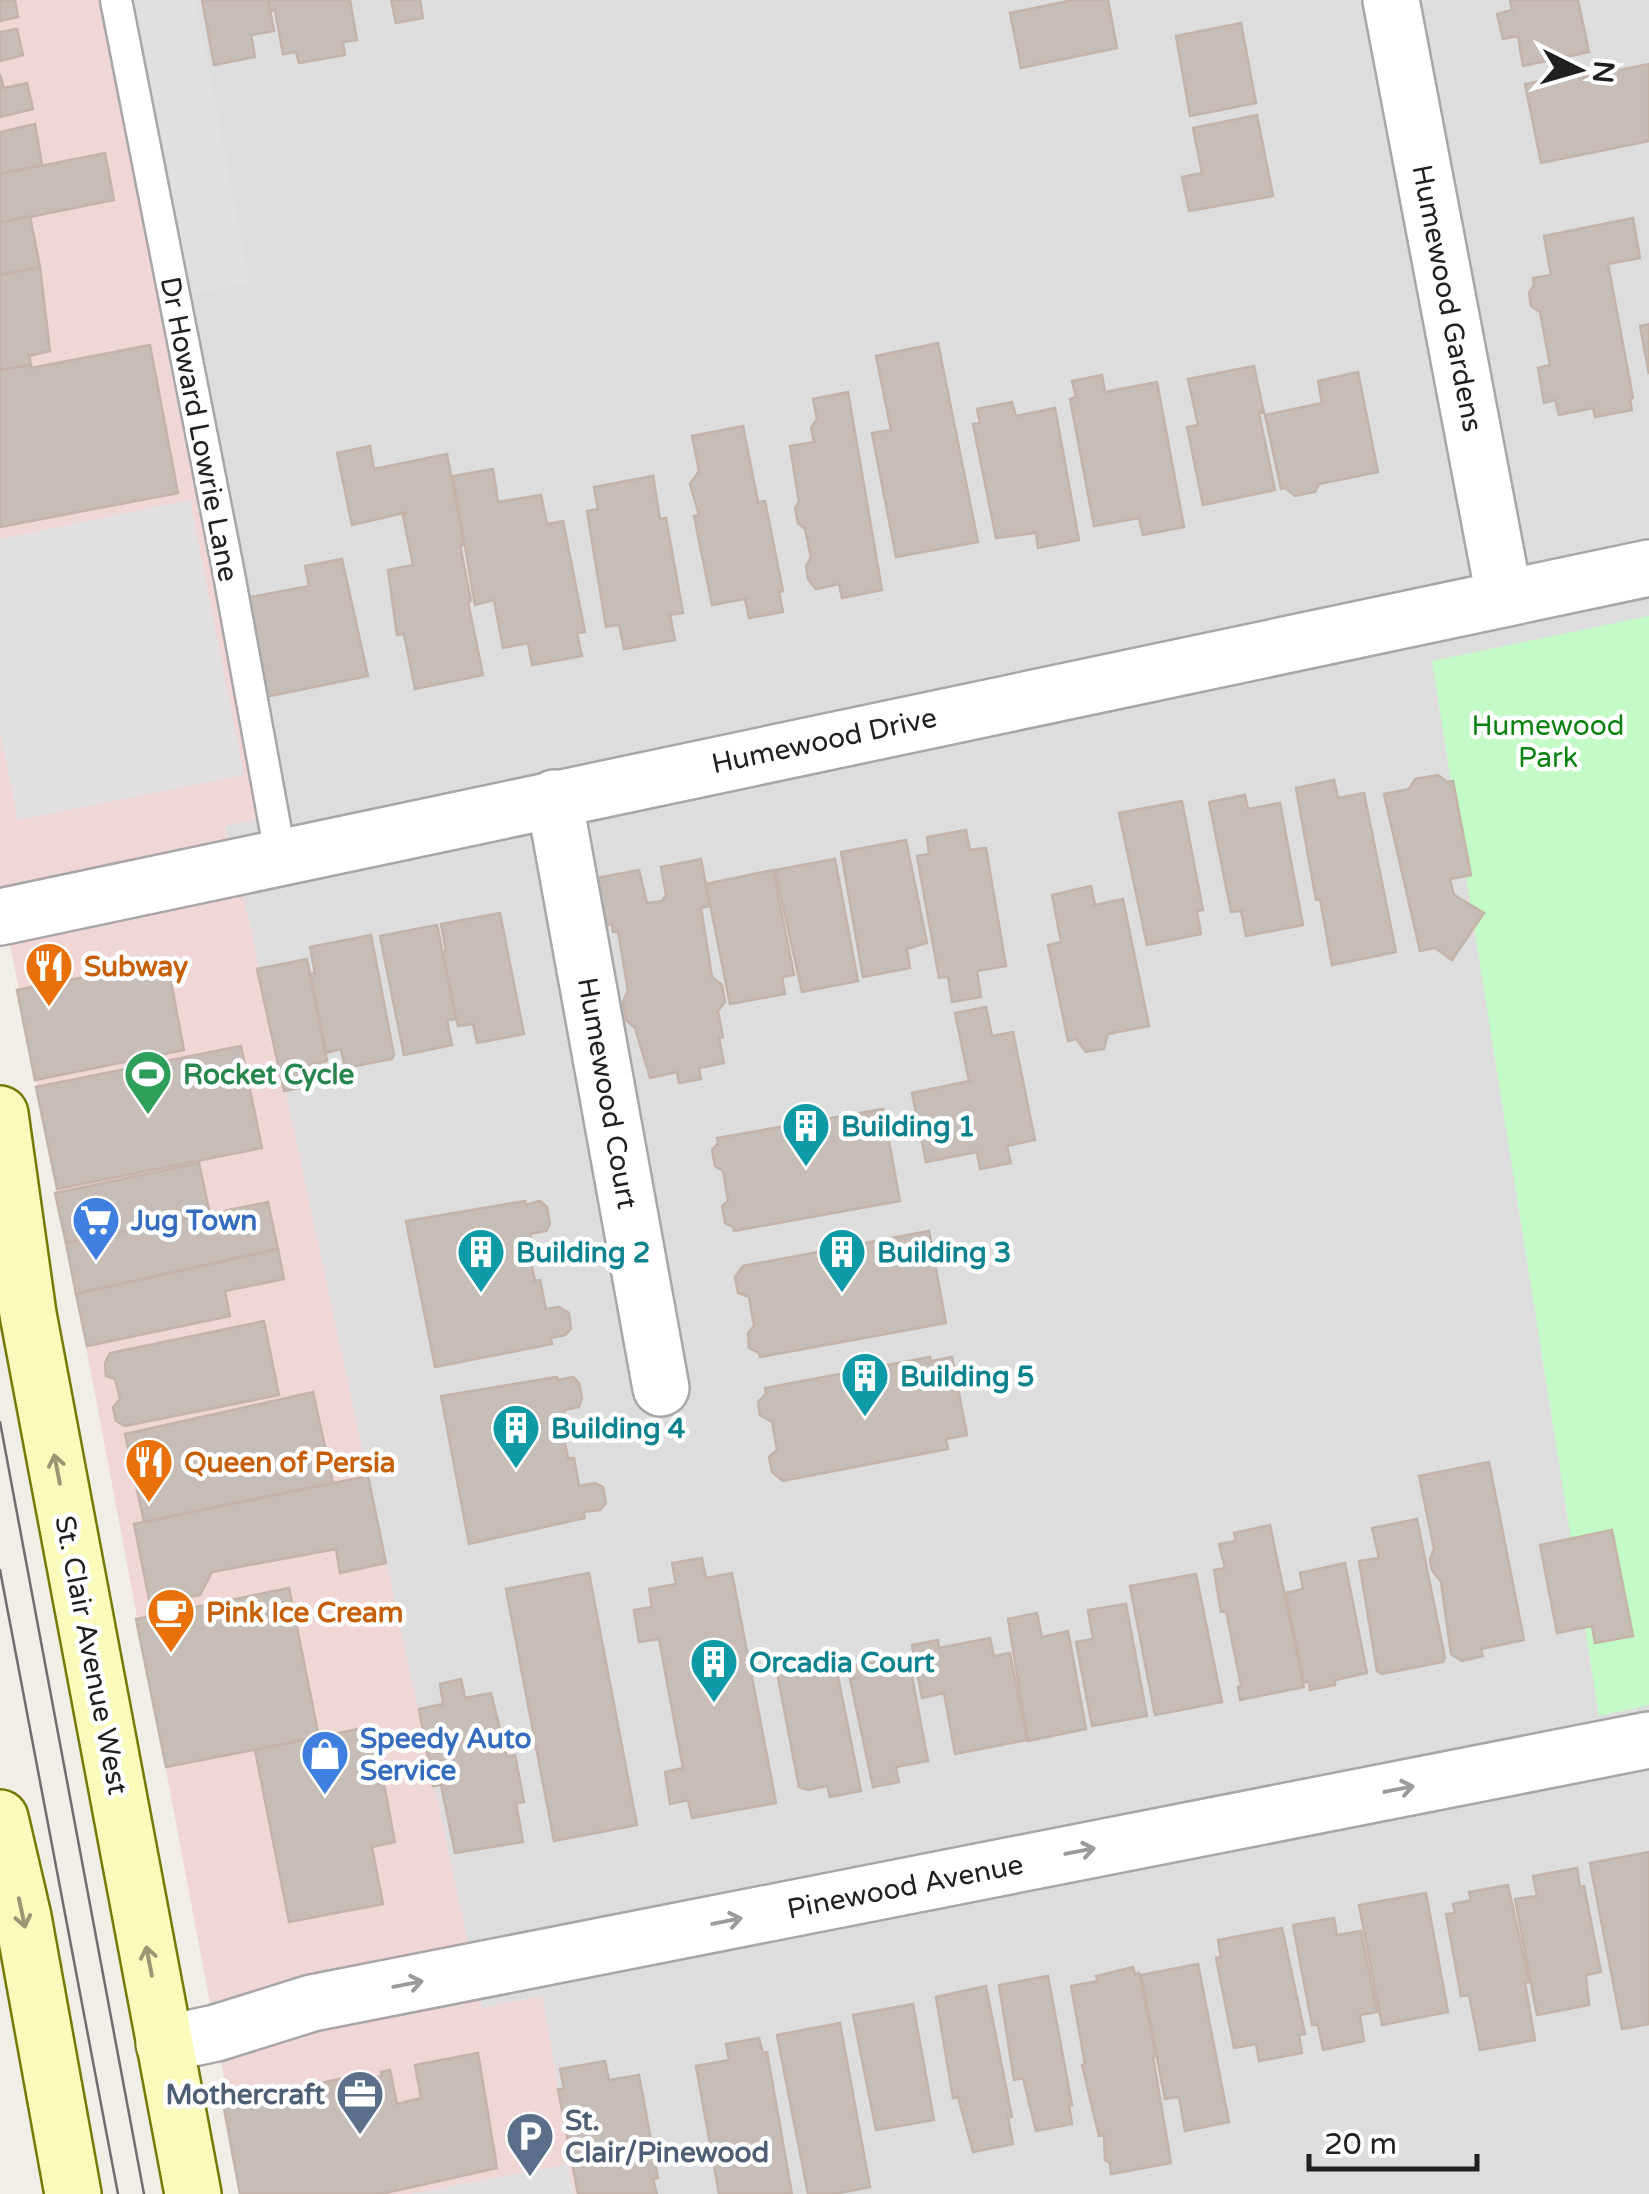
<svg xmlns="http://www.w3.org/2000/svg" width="1649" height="2194" viewBox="0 0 1649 2194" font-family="'Varela Round',sans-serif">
<rect width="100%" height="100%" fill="#f1ede7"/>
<polygon fill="#dedddd" points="137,0 1649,0 1649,2194 578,2194 542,1996 482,2009 248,916 225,825 285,812"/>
<polygon fill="#f1d6d6" points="0,0 137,0 286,812 225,826 248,916 482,2008 542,1996 578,2194 246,2194 0,891"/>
<polygon fill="#c4fac7" points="1649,616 1649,1705 1599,1716 1432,661"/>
<g fill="#e0e0e0">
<polygon points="120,0 196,0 250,283 179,297"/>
<polygon points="190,500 244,775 18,820 0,731 0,539"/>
<polygon points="568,2164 574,2194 410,2194"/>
</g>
<g fill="#c6bdb6" stroke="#c3b3a9" stroke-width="2.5">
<polygon points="0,0 15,0 18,17 0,21"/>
<polygon points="202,0 268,0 274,31 251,35 255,57 214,65"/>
<polygon points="268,0 350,0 357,40 343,42 345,55 299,63 296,52 283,54 275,10 270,11"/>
<polygon points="391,0 420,0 423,18 396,23"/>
<polygon points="1073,0 1108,0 1117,48 1021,68 1010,13"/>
<polygon points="1510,0 1578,0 1589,52 1523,66 1518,36 1503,39 1497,14 1512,10"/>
<polygon points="1241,23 1256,103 1190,116 1176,36"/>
<polygon points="17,29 23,55 0,61 0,32"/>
<polygon points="1649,64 1649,141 1541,163 1525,84 1578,73 1579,78"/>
<polygon points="0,74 4,88 27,83 33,109 0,117"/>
<polygon points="1257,115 1273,196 1189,211 1182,177 1202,173 1193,128"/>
<polygon points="35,124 42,165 0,174 0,132"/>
<polygon points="105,153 114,200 0,223 0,174"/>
<polygon points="30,216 40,267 0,275 0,223"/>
<polygon points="1633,218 1640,258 1608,264 1633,398 1630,399 1632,410 1595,417 1593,408 1559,415 1555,400 1544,403 1538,368 1550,365 1540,312 1531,306 1529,293 1534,285 1533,278 1551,275 1544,236"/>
<polygon points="40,267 50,351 29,356 31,365 0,370 0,275"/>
<polygon points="1649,324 1649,374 1640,326"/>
<polygon points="938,343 978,542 896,557 872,433 891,430 876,356"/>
<polygon points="150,345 178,493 0,527 0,370 31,365 31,368"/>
<polygon points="1254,366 1264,413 1259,413 1275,490 1203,505 1187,427 1198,425 1188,379"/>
<polygon points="1358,372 1378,472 1319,484 1315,492 1295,496 1285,488 1281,489 1265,415 1322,403 1318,381"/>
<polygon points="1102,375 1105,392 1157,382 1184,527 1143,535 1139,518 1094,526 1070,399 1076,397 1072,381"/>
<polygon points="848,392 882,590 842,598 839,584 816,589 808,579 806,566 811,557 805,529 798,523 795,508 799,502 790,446 814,442 811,428 817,419 813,399"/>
<polygon points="1012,402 1016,416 1055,408 1079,540 1038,548 1036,533 996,538 973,424 980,423 977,409"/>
<polygon points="743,426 758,502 765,501 783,591 779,592 783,612 749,618 745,599 712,605 694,516 699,515 690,484 699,471 692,436"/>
<polygon points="370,446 374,469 447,454 464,545 460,545 471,601 468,602 483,675 415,689 404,634 397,635 388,570 413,565 403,516 408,512 352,525 337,453"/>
<polygon points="493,469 498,502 541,495 547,524 563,521 585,632 577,633 582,656 532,665 528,643 503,648 494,600 475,605 453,476"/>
<polygon points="653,476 660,519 666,518 683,613 670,615 675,640 624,649 619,625 606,627 587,511 598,509 594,487"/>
<polygon points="342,559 368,676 265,697 246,598 309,586 305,566"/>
<polygon points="1438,775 1447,782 1453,781 1471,875 1450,879 1454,895 1484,913 1452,960 1435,948 1420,951 1384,794 1409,789 1415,779"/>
<polygon points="1334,780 1338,798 1364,793 1396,952 1332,965 1320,899 1316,900 1296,788"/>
<polygon points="1245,795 1248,809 1280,803 1303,925 1246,936 1241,911 1231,912 1209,802"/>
<polygon points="1182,801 1203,910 1197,911 1201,934 1147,945 1119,813"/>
<polygon points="966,830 970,850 986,848 1006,966 977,971 981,997 952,1002 948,977 939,978 917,856 929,854 927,837"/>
<polygon points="906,840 927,943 907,949 910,968 863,977 841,852"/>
<polygon points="701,859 710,906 701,908 712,977 722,985 725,1002 718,1011 723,1037 719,1038 724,1063 699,1068 701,1079 679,1083 677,1072 650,1078 635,1028 626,1020 623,1002 628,991 618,931 613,932 612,924 606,925 597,878 639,870 647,903 662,901 666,895 661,867"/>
<polygon points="835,859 858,981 802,992 775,870"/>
<polygon points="773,870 794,975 782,977 785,994 730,1004 706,884"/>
<polygon points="1091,886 1095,905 1123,899 1149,1026 1108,1034 1104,1049 1086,1052 1076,1039 1068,1041 1048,945 1061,942 1052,895"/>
<polygon points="500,913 524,1034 477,1043 473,1024 458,1026 442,952 446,951 441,924"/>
<polygon points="437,925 456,1019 447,1020 452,1045 404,1055 380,936"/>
<polygon points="371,935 394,1055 392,1059 345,1068 341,1049 326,1053 310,974 315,973 310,947"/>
<polygon points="307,959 327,1061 305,1066 309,1086 284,1091 257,969"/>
<polygon points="167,961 184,1050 35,1080 17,990"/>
<polygon points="986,1007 992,1036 1013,1032 1035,1140 1007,1146 1011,1163 980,1169 977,1152 926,1162 912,1093 969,1081 955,1013"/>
<polygon points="241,1046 262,1148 57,1189 36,1087"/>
<polygon points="883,1109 900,1201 734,1231 733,1227 725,1223 722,1206 728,1201 723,1171 715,1166 712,1150 718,1143 717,1138"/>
<polygon points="199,1163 210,1214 66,1243 55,1193"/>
<polygon points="525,1201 526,1205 540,1201 547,1207 550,1224 546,1231 530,1234 536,1262 531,1263 535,1281 540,1280 546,1309 559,1307 569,1313 571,1329 565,1335 551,1338 552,1344 435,1367 406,1221"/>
<polygon points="268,1202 278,1249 76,1294 66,1243"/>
<polygon points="929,1231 946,1323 760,1357 759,1353 749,1348 748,1333 754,1326 749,1297 738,1293 735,1277 743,1266"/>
<polygon points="278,1249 284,1279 225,1291 230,1316 87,1346 76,1294"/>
<polygon points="264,1321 279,1395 125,1426 116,1421 113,1407 120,1399 115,1379 106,1376 105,1363 110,1353"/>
<polygon points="930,1357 931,1361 952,1357 967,1435 946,1439 948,1449 783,1481 772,1472 769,1457 777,1450 772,1422 760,1415 758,1402 766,1394 765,1388"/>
<polygon points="557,1377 558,1380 573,1377 579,1383 582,1398 579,1407 564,1410 570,1438 564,1439 568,1458 574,1458 579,1486 595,1483 603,1487 606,1503 600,1510 584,1512 585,1518 469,1544 441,1396"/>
<polygon points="313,1392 333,1483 144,1522 125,1434"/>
<polygon points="1489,1462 1524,1640 1481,1649 1483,1656 1462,1661 1451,1654 1441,1582 1432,1570 1430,1559 1434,1549 1419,1476"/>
<polygon points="368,1476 386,1563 340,1573 336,1549 212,1572 200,1595 150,1604 134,1524"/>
<polygon points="1417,1519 1445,1658 1443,1662 1382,1674 1377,1671 1359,1561 1379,1558 1372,1528"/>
<polygon points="1270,1525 1304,1687 1240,1700 1238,1687 1241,1686 1226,1611 1221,1612 1214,1570 1225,1568 1219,1544 1236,1541 1234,1533"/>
<polygon points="1612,1530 1633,1636 1595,1643 1592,1626 1557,1633 1540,1545"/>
<polygon points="702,1558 706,1578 732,1573 776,1803 692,1818 688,1800 670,1804 665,1772 683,1768 659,1639 639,1642 634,1610 652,1607 649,1589 676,1584 672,1563"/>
<polygon points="1345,1563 1367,1673 1335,1680 1335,1685 1310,1690 1309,1682 1304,1682 1286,1593 1303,1589 1300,1573"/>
<polygon points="589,1573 637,1825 554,1841 506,1589"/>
<polygon points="1196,1574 1222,1702 1155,1715 1130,1586"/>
<polygon points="289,1588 319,1737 166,1767 136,1619"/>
<polygon points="1126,1604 1147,1716 1092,1726 1076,1642 1093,1639 1088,1610"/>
<polygon points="1037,1613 1042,1637 1068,1631 1086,1729 1028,1741 1008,1619"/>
<polygon points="990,1638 994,1656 1010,1653 1027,1740 955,1754 944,1693 922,1698 912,1645 938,1640 939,1648"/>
<polygon points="808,1655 810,1666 835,1662 861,1791 830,1797 827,1786 808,1790 799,1787 775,1662"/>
<polygon points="898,1658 901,1674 911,1672 928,1761 896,1767 899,1782 873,1787 850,1679 854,1679 851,1666"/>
<polygon points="461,1679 465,1698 491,1693 507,1757 515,1755 524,1802 516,1803 523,1842 455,1853 441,1785 433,1786 419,1709 443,1704 440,1684"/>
<polygon points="373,1726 395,1842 372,1847 383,1904 289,1922 255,1750"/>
<polygon points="1649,1852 1649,2024 1622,2029 1590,1863"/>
<polygon points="1577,1868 1580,1887 1584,1886 1601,1972 1586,1975 1589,2005 1537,2015 1515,1899 1537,1896 1533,1876"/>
<polygon points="1508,1885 1529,1982 1525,1983 1535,2040 1480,2050 1469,1995 1461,1996 1446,1914 1455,1913 1453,1904 1471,1900 1469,1892"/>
<polygon points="1426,1893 1448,2012 1382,2025 1359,1905"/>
<polygon points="1334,1918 1337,1935 1361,1931 1377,2012 1360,2015 1364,2041 1323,2050 1318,2025 1312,2025 1293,1925"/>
<polygon points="1282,1928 1305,2034 1299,2035 1302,2053 1259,2061 1256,2044 1234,2048 1216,1958 1221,1957 1218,1940"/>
<polygon points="1198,1964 1229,2122 1185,2131 1179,2097 1165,2099 1141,1975"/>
<polygon points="1133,1967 1135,1974 1139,1973 1156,2056 1153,2057 1171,2163 1111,2174 1110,2163 1105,2160 1104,2135 1099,2136 1082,2065 1085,2064 1071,1986 1098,1981 1096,1976"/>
<polygon points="1048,1976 1072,2105 1069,2105 1072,2124 1036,2131 1023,2078 1014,2080 999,1985"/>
<polygon points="986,1986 1012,2117 1008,2117 1013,2144 973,2152 958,2097 953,2098 936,1997"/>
<polygon points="913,2004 934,2120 876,2130 853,2015"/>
<polygon points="840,2023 870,2187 835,2194 808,2194 777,2035"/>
<polygon points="759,2038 763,2053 767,2052 792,2194 719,2194 696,2066 729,2060 726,2044"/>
<polygon points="478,2053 497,2168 381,2194 240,2194 223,2103 232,2101 233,2105 262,2099 262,2095 350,2077 352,2082 382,2076 381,2072 390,2070 397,2104 421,2098 415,2065"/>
<polygon points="605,2061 609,2080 639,2075 658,2178 653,2179 657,2194 578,2194 558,2089 564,2089 560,2069"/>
</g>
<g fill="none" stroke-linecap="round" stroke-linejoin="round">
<g stroke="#a7a7a7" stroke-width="35">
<polyline id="service" points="116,0 228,569 281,859"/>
</g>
<g stroke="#a7a7a7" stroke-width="60">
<g id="minor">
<polyline points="1391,0 1504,596"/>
<polyline points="554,798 661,1388"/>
<polyline points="0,917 1649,568"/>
<polyline points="164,2044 216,2033 312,2003 1649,1740"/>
</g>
</g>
<g stroke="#737b04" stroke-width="60">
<g id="secondary">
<polyline points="0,1114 28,1314 193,2194"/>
<polyline points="0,1818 23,1917 73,2194"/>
</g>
</g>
<use href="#service" stroke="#fff" stroke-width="30"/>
<use href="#minor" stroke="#fff" stroke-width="55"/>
<use href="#secondary" stroke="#fafabb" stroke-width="55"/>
<g stroke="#6e6e6e" stroke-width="2.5">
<polyline points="0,1422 144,2194"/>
<polyline points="0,1570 118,2194"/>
</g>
</g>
<defs><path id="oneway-shaft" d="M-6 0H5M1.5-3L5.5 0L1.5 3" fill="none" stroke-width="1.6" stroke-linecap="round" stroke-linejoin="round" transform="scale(2.5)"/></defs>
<g stroke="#989875">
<use href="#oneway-shaft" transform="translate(57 1469) rotate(-101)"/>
<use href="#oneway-shaft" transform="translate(22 1913) rotate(78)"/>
<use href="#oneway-shaft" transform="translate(149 1961) rotate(-101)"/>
</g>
<g stroke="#9b9b9b">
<use href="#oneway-shaft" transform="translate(1399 1789) rotate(-11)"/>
<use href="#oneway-shaft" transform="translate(1080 1851) rotate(-11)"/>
<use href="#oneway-shaft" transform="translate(727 1921) rotate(-11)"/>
<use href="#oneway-shaft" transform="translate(408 1984) rotate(-11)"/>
</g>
<defs>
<g id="restaurant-pin" transform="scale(2.5)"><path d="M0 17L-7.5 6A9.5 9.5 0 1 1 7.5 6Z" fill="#e8710a" stroke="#fff"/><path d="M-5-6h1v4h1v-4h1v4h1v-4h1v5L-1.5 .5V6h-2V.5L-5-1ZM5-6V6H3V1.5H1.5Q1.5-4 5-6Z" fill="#fff"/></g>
<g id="stadium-pin" transform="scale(2.5)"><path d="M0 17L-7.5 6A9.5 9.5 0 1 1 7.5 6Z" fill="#2e9e5b" stroke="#fff"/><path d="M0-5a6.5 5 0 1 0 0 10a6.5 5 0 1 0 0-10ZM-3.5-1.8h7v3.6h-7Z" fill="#fff"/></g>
<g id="building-pin" transform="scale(2.5)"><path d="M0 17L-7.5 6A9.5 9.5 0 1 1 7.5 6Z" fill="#0f9aa8" stroke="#fff"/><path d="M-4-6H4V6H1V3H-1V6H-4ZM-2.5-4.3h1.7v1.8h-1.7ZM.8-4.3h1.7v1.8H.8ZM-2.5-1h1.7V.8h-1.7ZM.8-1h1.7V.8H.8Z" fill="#fff"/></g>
<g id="supermarket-pin" transform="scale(2.5)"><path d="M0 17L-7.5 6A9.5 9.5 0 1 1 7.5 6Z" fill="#3f7fe0" stroke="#fff"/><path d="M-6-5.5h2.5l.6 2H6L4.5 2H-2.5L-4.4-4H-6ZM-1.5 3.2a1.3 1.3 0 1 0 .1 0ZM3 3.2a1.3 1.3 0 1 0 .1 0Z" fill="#fff"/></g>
<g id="cafe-pin" transform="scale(2.5)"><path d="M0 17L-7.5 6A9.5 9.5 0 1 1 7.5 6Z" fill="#e8710a" stroke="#fff"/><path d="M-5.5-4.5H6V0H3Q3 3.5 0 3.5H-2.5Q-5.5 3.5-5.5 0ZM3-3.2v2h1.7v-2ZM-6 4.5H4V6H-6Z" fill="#fff"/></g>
<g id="shop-pin" transform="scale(2.5)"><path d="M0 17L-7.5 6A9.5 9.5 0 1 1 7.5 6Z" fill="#3f7fe0" stroke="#fff"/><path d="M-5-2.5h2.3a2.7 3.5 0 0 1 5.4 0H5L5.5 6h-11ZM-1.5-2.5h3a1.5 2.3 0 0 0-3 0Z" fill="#fff"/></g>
<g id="office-pin" transform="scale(2.5)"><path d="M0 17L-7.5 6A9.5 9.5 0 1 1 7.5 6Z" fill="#5c6f8a" stroke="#fff"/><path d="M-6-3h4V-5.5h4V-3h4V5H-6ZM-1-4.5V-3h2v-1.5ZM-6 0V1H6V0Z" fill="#fff"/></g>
<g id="parking-pin" transform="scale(2.5)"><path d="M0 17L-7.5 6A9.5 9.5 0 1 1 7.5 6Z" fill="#5c6f8a" stroke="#fff"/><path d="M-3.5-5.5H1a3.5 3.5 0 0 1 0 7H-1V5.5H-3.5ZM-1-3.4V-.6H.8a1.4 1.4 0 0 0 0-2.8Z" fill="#fff"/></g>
</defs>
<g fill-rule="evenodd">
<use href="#restaurant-pin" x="49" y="966"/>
<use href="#stadium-pin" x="148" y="1074"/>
<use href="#building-pin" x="806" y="1126"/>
<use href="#supermarket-pin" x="96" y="1220"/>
<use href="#building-pin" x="481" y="1252"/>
<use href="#building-pin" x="842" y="1252"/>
<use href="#building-pin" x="865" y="1376"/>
<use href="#building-pin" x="516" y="1428"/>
<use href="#restaurant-pin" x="149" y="1462"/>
<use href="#cafe-pin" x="171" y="1612"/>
<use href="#building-pin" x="714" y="1662"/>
<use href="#shop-pin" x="325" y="1754"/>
<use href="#office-pin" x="360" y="2094"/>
<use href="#parking-pin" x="530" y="2136"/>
</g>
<g text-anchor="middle" stroke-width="9" stroke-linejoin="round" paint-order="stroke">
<g font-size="28" fill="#202020" stroke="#fff">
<text transform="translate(1448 298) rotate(79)" y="10">Humewood Gardens</text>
<text transform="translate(200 429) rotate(79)" y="10">Dr Howard Lowrie Lane</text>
<text transform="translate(824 740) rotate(-12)" y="10">Humewood Drive</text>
<text transform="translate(608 1093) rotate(80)" y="10">Humewood Court</text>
<text transform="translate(92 1655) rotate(79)" y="10">St. Clair Avenue West</text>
<text transform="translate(905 1886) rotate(-11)" y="10">Pinewood Avenue</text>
</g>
<g font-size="28" fill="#0a8210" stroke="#fff">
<text x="1548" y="735">Humewood<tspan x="1548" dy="32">Park</tspan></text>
</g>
<g font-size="28" font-weight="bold" fill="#c56008" stroke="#fff" text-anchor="start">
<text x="84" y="976">Subway</text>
<text x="184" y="1472">Queen of Persia</text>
<text x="206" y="1622">Pink Ice Cream</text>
</g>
<g font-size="28" font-weight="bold" fill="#27864d" stroke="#fff" text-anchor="start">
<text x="183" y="1084">Rocket Cycle</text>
</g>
<g font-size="28" font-weight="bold" fill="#0d838f" stroke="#fff" text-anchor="start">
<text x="841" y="1136">Building 1</text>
<text x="516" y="1262">Building 2</text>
<text x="877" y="1262">Building 3</text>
<text x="900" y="1386">Building 5</text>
<text x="551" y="1438">Building 4</text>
<text x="749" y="1672">Orcadia Court</text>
</g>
<g font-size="28" font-weight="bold" fill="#366cbe" stroke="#fff" text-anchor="start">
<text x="131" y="1230">Jug Town</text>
<text x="360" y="1748">Speedy Auto<tspan x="360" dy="32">Service</tspan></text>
</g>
<g font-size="28" font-weight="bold" fill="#4e5e75" stroke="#fff" text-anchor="end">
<text x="325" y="2104">Mothercraft</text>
<text x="565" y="2130" text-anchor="start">St.<tspan x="565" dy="32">Clair/Pinewood</tspan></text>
</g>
</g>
<g transform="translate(1579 70) rotate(95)" stroke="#ffffff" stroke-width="8" paint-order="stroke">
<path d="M0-8L18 38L0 25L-18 38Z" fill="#202020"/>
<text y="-15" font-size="28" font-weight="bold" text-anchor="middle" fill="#202020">N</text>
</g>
<path d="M1309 2154v15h168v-15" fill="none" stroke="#202020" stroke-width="5"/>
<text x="1324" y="2154" font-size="30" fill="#202020" stroke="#ffffff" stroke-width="8" paint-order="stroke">20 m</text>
</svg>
